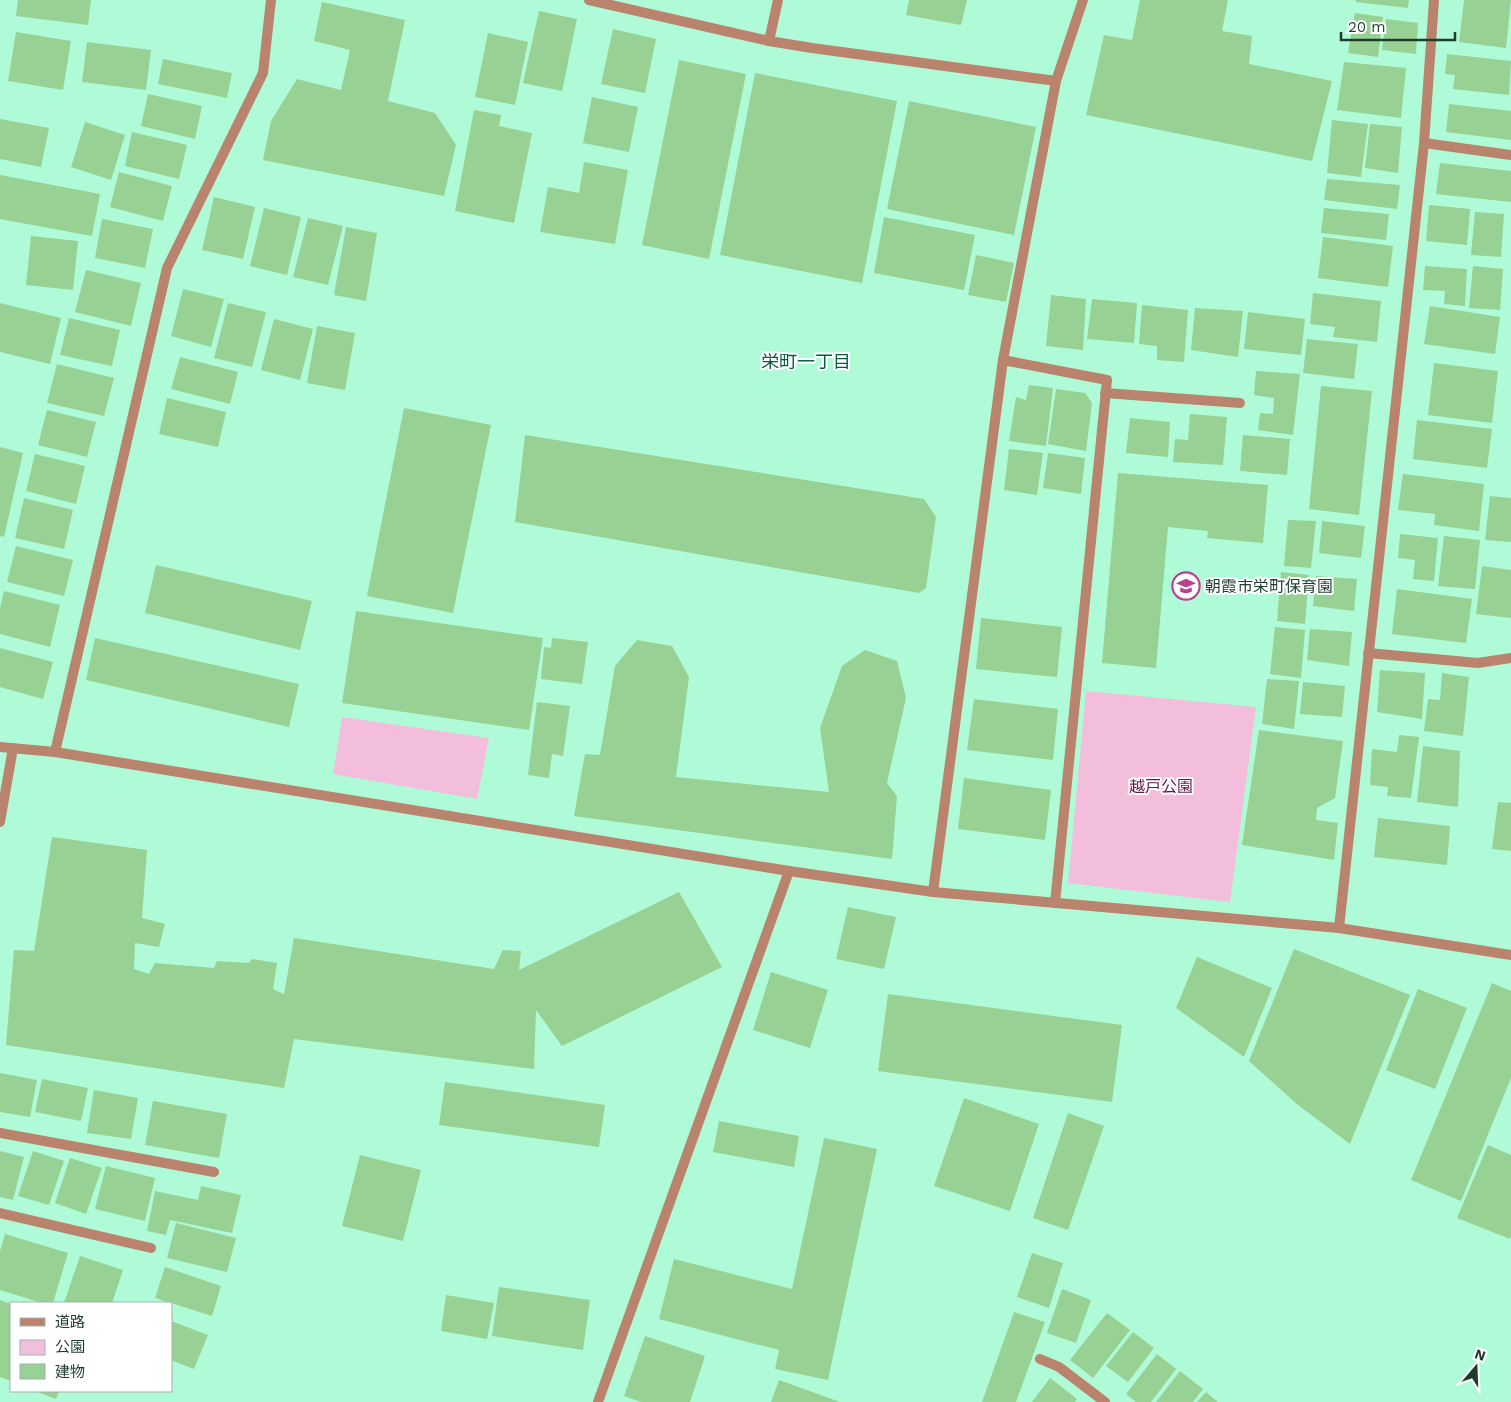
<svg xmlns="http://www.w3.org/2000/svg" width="1511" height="1402" viewBox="0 0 1511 1402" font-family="'Work Sans','Noto Sans JP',sans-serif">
<rect width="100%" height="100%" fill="#b0fbd7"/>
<g fill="#f3bddc">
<polygon points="1086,691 1256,707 1230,902 1068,883"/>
<polygon points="342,717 489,738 477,799 333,774"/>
</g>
<g fill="#97d194">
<polygon points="18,0 91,0 88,25 16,16"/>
<polygon points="909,0 967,0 961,25 906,15"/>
<polygon points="1140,0 1228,0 1222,31 1252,36 1249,64 1332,81 1312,161 1086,115 1104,35 1132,40"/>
<polygon points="1356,0 1409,0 1408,8 1356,2"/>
<polygon points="1464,0 1511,0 1506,48 1459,42"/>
<polygon points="322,2 405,20 388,101 435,113 456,145 444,196 263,160 271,121 297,79 341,90 350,50 314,41"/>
<polygon points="539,11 577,19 562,91 523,83"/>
<polygon points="1355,13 1383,17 1378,57 1348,53"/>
<polygon points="1386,19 1418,23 1416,54 1382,50"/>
<polygon points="613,29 656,39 645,93 601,84"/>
<polygon points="16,32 71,41 63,90 8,81"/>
<polygon points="488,33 528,42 515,105 475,97"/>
<polygon points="87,42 151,50 146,90 82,82"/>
<polygon points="1447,54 1511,61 1509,95 1453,89 1455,75 1445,74"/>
<polygon points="163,59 232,73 227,98 158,84"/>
<polygon points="679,60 746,74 709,259 642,245"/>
<polygon points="1344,62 1406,68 1401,118 1337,110"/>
<polygon points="755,73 897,101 862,283 720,255"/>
<polygon points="148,94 202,106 195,139 141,126"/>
<polygon points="592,97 638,107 629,152 583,143"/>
<polygon points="909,101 1036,127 1014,235 887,209"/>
<polygon points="1449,104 1511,111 1511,140 1446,132"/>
<polygon points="474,110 501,115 499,126 532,133 514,223 455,211"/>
<polygon points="0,119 49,128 41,167 0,159"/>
<polygon points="1332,120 1368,124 1361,177 1327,173"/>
<polygon points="85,122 125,135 111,180 71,167"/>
<polygon points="1370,124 1402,127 1398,173 1365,168"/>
<polygon points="132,132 187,145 179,179 125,166"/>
<polygon points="584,162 628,170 615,244 540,232 548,187 579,193"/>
<polygon points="1440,163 1511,171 1511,202 1436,194"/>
<polygon points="119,172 172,186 163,221 110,207"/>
<polygon points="0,175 100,194 92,236 0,219"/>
<polygon points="1327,179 1400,185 1397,209 1324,200"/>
<polygon points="214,197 255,207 243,259 202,250"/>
<polygon points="1429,205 1470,209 1467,245 1426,241"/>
<polygon points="264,208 301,217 287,275 250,266"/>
<polygon points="1324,208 1389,214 1386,240 1321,233"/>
<polygon points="1475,212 1504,214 1501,257 1471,255"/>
<polygon points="884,217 975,235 964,290 874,273"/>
<polygon points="308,218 343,226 328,285 293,277"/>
<polygon points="102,219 153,229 145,268 95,258"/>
<polygon points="346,227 377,233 366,301 334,295"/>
<polygon points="31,236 78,241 73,290 26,285"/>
<polygon points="1323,237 1393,246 1388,287 1318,278"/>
<polygon points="976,255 1014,263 1006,302 968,295"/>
<polygon points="1425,266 1467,269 1465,306 1444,304 1445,291 1423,290"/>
<polygon points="1473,266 1503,269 1500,310 1469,308"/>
<polygon points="86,270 141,283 131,326 75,312"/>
<polygon points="183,289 224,299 211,347 171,336"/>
<polygon points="1313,293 1381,301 1377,342 1333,337 1335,327 1310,324"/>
<polygon points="1051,295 1086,299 1083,350 1046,346"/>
<polygon points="1092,299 1137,303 1134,343 1087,339"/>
<polygon points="0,303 61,318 50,364 0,352"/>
<polygon points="228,303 266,312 252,367 214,358"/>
<polygon points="1142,305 1188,310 1184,362 1157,360 1157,346 1139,344"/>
<polygon points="1430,306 1500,317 1495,354 1424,344"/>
<polygon points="1195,308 1243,311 1238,357 1191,350"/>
<polygon points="1248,312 1305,319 1301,355 1244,349"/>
<polygon points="69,318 120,330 112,366 60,355"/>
<polygon points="274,319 313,329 300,380 261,370"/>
<polygon points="317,326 355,333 345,390 307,383"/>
<polygon points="1307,339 1358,344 1354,379 1303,373"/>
<polygon points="180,357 238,372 230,404 171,389"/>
<polygon points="1434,363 1498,371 1492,423 1428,415"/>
<polygon points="57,364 114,378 104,416 47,403"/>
<polygon points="1256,371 1300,374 1293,435 1258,430 1260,413 1273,414 1274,398 1254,395"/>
<polygon points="1029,385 1053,388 1046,446 1009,441 1016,397 1026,400"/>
<polygon points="1321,386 1372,391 1359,515 1309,509"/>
<polygon points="1056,389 1085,393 1092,403 1086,451 1048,444"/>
<polygon points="167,398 226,412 218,447 159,434"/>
<polygon points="404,408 491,425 453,613 367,596"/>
<polygon points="47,410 96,422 87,457 38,445"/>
<polygon points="1190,414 1227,417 1223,465 1173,462 1175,439 1188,440"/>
<polygon points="1130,418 1170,422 1168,457 1126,453"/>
<polygon points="1417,420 1492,429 1487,468 1413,459"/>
<polygon points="525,435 924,499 936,517 926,588 919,593 515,522"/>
<polygon points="1243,435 1290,439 1287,475 1240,471"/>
<polygon points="0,447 23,453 4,537 0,536"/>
<polygon points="1009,449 1043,453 1037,495 1004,490"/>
<polygon points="1048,453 1085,458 1081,494 1043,488"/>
<polygon points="35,454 85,466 76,504 26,491"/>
<polygon points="1118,473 1268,485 1263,543 1207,538 1208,531 1168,527 1156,668 1102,663"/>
<polygon points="1403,474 1484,484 1479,531 1434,525 1435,514 1398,510"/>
<polygon points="1490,496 1511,498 1511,542 1485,540"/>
<polygon points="24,498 73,510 64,549 15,538"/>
<polygon points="1288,520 1316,521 1311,568 1284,566"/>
<polygon points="1322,521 1365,526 1361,558 1319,553"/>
<polygon points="1400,534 1438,538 1434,581 1413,579 1415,560 1398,558"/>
<polygon points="1444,536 1480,540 1475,589 1438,586"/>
<polygon points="16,546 73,560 64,596 7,582"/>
<polygon points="156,565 312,601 300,650 145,613"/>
<polygon points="1482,566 1511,570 1511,618 1476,614"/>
<polygon points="1281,572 1309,575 1305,624 1277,621"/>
<polygon points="1316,576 1357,579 1354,611 1313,606"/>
<polygon points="1397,589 1472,599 1466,643 1392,634"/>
<polygon points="4,591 60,605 50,647 0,634 0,608"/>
<polygon points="356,611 543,638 529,730 342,703"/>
<polygon points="981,618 1062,627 1057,677 976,669"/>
<polygon points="1275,627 1305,630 1301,678 1270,674"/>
<polygon points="1310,629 1352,632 1349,666 1307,660"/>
<polygon points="95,638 299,684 289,727 86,680"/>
<polygon points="552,638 588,642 582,684 541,679 544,647 551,648"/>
<polygon points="637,640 672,646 689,677 676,777 829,792 820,728 842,666 865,650 897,661 906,698 887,783 897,796 892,859 574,816 585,754 600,755 615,666"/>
<polygon points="0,648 53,662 43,699 0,687"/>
<polygon points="1380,670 1425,673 1422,719 1377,712"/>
<polygon points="1442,673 1469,677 1463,736 1424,731 1428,699 1440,700"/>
<polygon points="1267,679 1299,681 1294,729 1262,724"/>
<polygon points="1303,682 1345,686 1342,717 1300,714"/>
<polygon points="974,699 1058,709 1053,760 967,750"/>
<polygon points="537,702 570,706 563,756 552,754 549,778 528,775"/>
<polygon points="1259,730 1343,741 1335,798 1317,808 1316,820 1338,823 1334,860 1242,845"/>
<polygon points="1399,735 1419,737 1411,798 1387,796 1388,787 1370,785 1372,749 1397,752"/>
<polygon points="1423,746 1460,751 1458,807 1417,802"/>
<polygon points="964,778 1051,790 1045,840 958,829"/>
<polygon points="1498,802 1511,803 1511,851 1492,849"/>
<polygon points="1378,818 1450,826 1447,865 1374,857"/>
<polygon points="52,837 147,850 142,918 165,924 159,947 135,943 134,969 149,974 155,963 214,968 217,961 248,963 252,959 277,963 273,989 284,994 294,938 494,969 503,950 521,951 519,970 679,892 722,967 562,1046 536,1010 534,1069 294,1039 284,1088 6,1045 14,950 34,951"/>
<polygon points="848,907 896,917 884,969 836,959"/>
<polygon points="1294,949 1410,995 1350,1144 1298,1105 1249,1061"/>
<polygon points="1197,957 1272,988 1244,1057 1176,1008"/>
<polygon points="771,972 828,990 810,1048 753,1030"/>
<polygon points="1492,983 1511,991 1511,1078 1461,1201 1411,1180"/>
<polygon points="1418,989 1467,1008 1435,1089 1386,1070"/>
<polygon points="888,994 1122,1025 1112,1102 878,1071"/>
<polygon points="0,1073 37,1080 30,1117 0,1112"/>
<polygon points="42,1079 88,1088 81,1121 35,1112"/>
<polygon points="445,1082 605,1105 599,1147 439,1125"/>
<polygon points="94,1090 138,1098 131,1139 87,1133"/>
<polygon points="964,1098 1039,1124 1010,1211 934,1186"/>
<polygon points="153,1101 227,1114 219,1158 145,1145"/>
<polygon points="1068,1113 1104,1126 1068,1230 1033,1218"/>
<polygon points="719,1121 799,1136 794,1167 713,1152"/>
<polygon points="824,1138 877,1149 828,1380 775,1369 779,1350 659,1319 674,1259 792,1289"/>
<polygon points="1488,1145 1511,1155 1511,1236 1510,1239 1457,1218"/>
<polygon points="0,1151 24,1157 13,1200 0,1197"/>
<polygon points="33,1151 64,1161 49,1205 18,1196"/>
<polygon points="360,1155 421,1170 403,1241 342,1226"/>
<polygon points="70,1158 102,1168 86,1214 55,1203"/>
<polygon points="106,1166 155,1178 145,1221 95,1209"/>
<polygon points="201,1186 241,1195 232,1233 170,1220 166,1235 147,1231 155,1191 198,1200"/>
<polygon points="176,1223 236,1238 227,1272 167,1258"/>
<polygon points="5,1234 68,1253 53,1303 42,1303 0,1290 0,1251"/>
<polygon points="1032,1253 1063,1263 1049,1308 1017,1297"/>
<polygon points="80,1256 123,1270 112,1303 64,1303"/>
<polygon points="165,1267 221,1286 212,1316 155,1298"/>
<polygon points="499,1287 590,1300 583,1350 492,1336"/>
<polygon points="1062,1289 1091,1300 1076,1343 1047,1333"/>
<polygon points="446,1295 494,1303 487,1339 441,1331"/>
<polygon points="0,1300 11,1304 11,1381 0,1377"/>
<polygon points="1014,1312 1045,1322 1016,1402 982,1402"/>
<polygon points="1107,1313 1130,1330 1093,1378 1070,1360"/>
<polygon points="171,1321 208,1335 194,1369 171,1360"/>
<polygon points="1133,1332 1154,1348 1128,1382 1106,1366"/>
<polygon points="645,1336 705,1356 690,1402 641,1402 624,1396"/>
<polygon points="1157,1354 1176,1369 1151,1402 1136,1402 1126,1394"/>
<polygon points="1180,1371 1203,1389 1193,1402 1156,1402"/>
<polygon points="1050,1378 1077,1399 1075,1402 1032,1402"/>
<polygon points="779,1380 840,1402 771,1402"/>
<polygon points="35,1391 59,1391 56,1399"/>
<polygon points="1206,1392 1218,1402 1197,1402"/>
</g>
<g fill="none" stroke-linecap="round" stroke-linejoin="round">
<g stroke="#b9836d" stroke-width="10">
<polyline points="1105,393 1240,403"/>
<polyline points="0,1133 214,1172"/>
<polyline points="0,1213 151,1248"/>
<polyline points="1040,1359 1059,1367 1105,1402"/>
</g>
<g stroke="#b9836d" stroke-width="10">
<polyline points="589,0 769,41 812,48 1056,81"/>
<polyline points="769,41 778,0"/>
<polyline points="1424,143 1511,155"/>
<polyline points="1003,360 1107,380 1055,903"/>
<polyline points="1368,653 1478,663 1511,658"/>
<polyline points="55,752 167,268 263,73 271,0"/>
<polyline points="0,822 13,748"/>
<polyline points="933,892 1003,360 1056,81 1083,0"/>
<polyline points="1339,928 1424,143 1434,0"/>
<polyline points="598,1402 789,871"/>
</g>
<polyline stroke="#b9836d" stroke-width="10" points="0,747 55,752 789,871 933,892 1339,928 1511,955"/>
</g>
<defs>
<g id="school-ring" transform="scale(1.4375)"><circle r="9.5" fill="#fff" stroke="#ba4092" stroke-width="1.5"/><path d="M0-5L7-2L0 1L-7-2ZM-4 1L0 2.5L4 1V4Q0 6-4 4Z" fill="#ba4092"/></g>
</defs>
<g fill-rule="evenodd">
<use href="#school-ring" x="1186" y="586"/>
</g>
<g text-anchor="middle" stroke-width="4" stroke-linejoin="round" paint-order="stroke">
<g font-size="16" fill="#1f3d2f" stroke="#fff" text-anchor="start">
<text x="1205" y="592">朝霞市栄町保育園</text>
</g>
<g font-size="16" fill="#6a1550" stroke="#fff">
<text x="1161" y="792">越戸公園</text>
</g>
<g font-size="18" fill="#045c3f" stroke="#fff">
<text x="806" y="368">栄町一丁目</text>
</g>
</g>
<rect x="10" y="1302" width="162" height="90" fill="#ffffff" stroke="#a5b1ac"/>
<rect x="20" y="1318" width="25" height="8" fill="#b9836d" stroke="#a5b1ac"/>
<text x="55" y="1327" font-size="15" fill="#1f3d2f">道路</text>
<rect x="20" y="1340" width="25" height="15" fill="#f3bddc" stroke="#a5b1ac"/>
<text x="55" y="1352" font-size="15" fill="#1f3d2f">公園</text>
<rect x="20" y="1364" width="25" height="15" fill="#97d194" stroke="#a5b1ac"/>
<text x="55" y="1377" font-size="15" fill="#1f3d2f">建物</text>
<g transform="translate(1476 1367) rotate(19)" stroke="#ffffff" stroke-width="4" paint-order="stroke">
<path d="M0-4L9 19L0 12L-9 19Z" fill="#1f3d2f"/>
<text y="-8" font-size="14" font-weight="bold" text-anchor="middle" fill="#1f3d2f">N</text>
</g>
<path d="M1341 32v8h114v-8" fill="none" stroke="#1f3d2f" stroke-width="2.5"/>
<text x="1348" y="32" font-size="15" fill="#1f3d2f" stroke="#ffffff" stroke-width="4" paint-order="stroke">20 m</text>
</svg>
